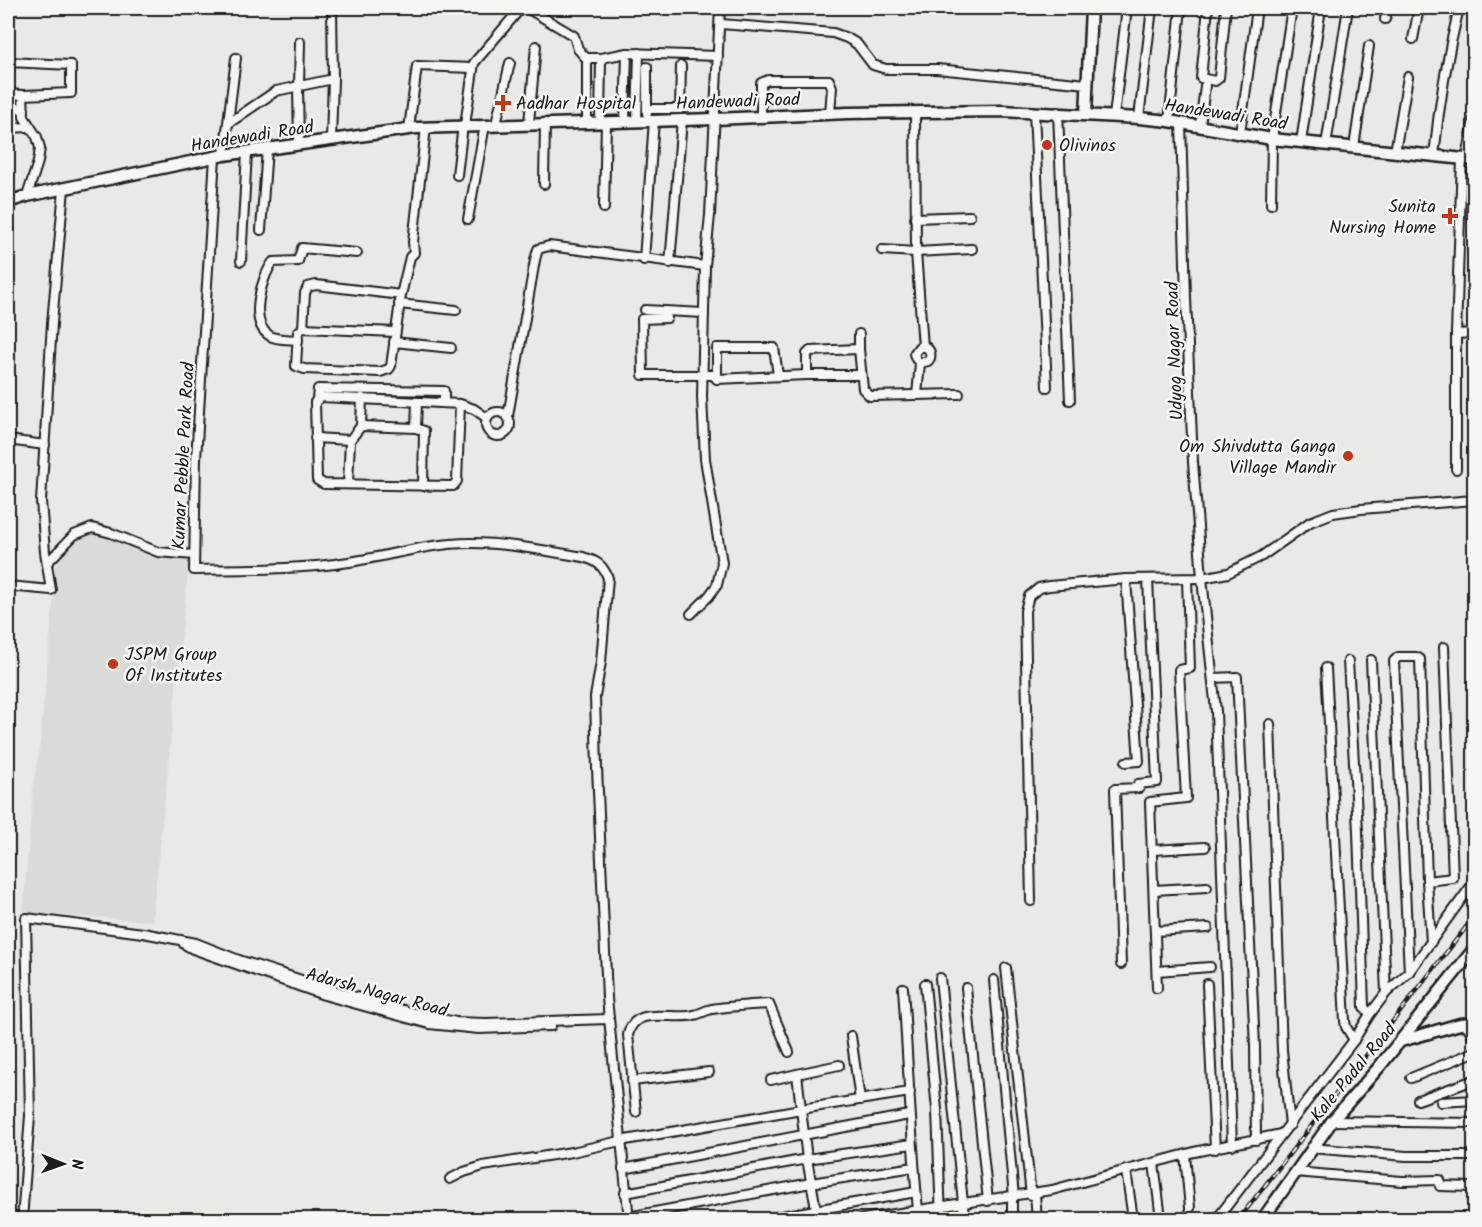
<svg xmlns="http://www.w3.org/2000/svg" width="1482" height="1227" viewBox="0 0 1482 1227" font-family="Kalam,sans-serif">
<rect width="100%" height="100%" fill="#e9e9e5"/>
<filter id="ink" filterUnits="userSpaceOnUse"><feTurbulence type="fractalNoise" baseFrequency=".0167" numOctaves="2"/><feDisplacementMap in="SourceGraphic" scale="12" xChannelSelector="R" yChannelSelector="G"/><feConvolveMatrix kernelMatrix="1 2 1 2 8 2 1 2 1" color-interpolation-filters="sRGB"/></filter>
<g filter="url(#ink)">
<polygon fill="#dadad6" points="94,530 156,556 183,558 189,563 152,921 23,913 33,789 40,742 55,585 54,568 76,540"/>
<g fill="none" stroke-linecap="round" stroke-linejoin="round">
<g stroke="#1c1c1c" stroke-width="12">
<g id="street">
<polyline points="332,8 333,79"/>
<polyline points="527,8 574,36 578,49 586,58 601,58 627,53 718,56"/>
<polyline points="1208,8 1201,78 1215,81 1219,78 1226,8"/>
<polyline points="1385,19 1388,8"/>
<polyline points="721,24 833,33 847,38 857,44 873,65 886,69 937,69 1087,84"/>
<polyline points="1413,39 1419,8"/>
<polyline points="8,62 71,65 71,93 23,95"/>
<polyline points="299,85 300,42"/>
<polyline points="298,86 299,145"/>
<polyline points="8,94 23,95 24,117 37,137 40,148 38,162 27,196"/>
<polyline points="8,105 24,110"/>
<polyline points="647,109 680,109 681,66"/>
<polyline points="1034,112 1047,387"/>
<polyline points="1058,112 1070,400"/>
<polyline points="647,113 647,67"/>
<polyline points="915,113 916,252 923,347"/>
<polyline points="1114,116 1127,8"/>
<polyline points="761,117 761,83 768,80 829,80 832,87 830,114"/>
<polyline points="1139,118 1152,8"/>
<polyline points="625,121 627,53"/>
<polyline points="637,121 639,53"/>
<polyline points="1169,121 1181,8"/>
<polyline points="587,122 587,58"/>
<polyline points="600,122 601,58"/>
<polyline points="229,123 276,91 333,79 331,140"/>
<polyline points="529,123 536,46"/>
<polyline points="1181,123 1186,298 1193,462 1202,578 1216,711 1232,1145"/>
<polyline points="496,124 510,63"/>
<polyline points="465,125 474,63 521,8"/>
<polyline points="1200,126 1205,86"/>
<polyline points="8,128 30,127"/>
<polyline points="409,129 417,66 473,68"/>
<polyline points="1240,133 1257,8"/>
<polyline points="1301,142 1321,8"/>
<polyline points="1326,145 1348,8"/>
<polyline points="1354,147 1369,46"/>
<polyline points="1395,152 1408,77"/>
<polyline points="224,155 236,58"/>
<path d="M1434,156C1439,105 1447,56 1459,8"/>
<path d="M215,157L196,459L194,570C245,569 298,570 349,562C389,556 429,543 470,543C508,543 546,551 583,557C597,561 603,565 608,578L601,662L595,697L597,768L607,998L629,1220"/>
<polyline points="1467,159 1474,119"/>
<polyline points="457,175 463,125"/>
<polyline points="544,184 545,123"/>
<polyline points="1271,204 1272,139 1292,8"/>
<polyline points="604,208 606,122"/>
<polyline points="915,218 970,216"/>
<polyline points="468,219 485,125"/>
<polyline points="261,230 267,149"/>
<polyline points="882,250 916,252 972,249"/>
<polyline points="644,260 654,120"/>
<polyline points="241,261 247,152"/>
<polyline points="670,263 682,120"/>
<polyline points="399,304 456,310"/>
<polyline points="645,310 704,313"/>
<polyline points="667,318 642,319 643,375 713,375 717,379 807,375 807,354 810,351 859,349 859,334"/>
<polyline points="303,328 305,293 308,287 316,285 401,295"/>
<polyline points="395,332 303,328 298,332 296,366 304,369 380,372 389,369 391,366 401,295 410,257 414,253 413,242 426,127"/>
<polyline points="1456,334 1474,333"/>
<path d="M298,340C290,339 277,340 270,336C248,323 261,278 273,262L298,261L302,248L357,253"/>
<polyline points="394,342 451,348"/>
<polyline points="859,349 863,389 870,396 959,394"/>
<polyline points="807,375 861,375"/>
<polyline points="717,379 717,348 774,348 778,375"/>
<path d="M917,395L920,363L916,359L914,354L919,347H926C931,351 932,357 928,361L920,363"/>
<polyline points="1474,397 1473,432 1474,432"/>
<polyline points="317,399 318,389 444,391 444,403"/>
<polyline points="460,404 457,481 453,486 324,484 317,480 315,402 321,397 460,404 474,409 487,418"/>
<circle cx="498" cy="424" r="12"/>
<polyline points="508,416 535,260 538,249 549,246 705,266"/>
<polyline points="361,426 416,428 424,431 423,486"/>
<polyline points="416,428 417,402"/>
<polyline points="315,438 350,440"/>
<polyline points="8,440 45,445"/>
<polyline points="1456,469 1456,334 1462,159"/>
<polyline points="348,484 350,440 361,426 362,398"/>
<polyline points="47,563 74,535 92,528 111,533 158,552 194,555"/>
<polyline points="1126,579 1139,761 1126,762"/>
<polyline points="8,586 51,590 45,552 41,501 52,323 64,189"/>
<polyline points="691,614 709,596 717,585 722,563 705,459 702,397 705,266 710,215 720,8"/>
<polyline points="1444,647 1453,878 1427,881 1420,659 1416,657 1398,657 1394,661 1409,972 1474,882"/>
<polyline points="1371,660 1386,993 1409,972"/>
<polyline points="1348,661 1358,831 1364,1007 1370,1014 1386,993"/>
<polyline points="1326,668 1345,1021 1346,1027 1354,1040"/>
<polyline points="1213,678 1237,677 1255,1046 1256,1140"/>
<polyline points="1270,724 1282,1050 1290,1125"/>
<polyline points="1153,850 1205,847"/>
<polyline points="1427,881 1431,942"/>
<polyline points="1154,890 1207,887"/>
<polyline points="1031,901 1025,611 1029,596 1039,588 1049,586 1126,579 1202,578 1228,573 1262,556 1310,522 1333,513 1361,509 1474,500"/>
<polyline points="1155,931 1208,928"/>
<polyline points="184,944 193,949 324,995 429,1024 479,1029 551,1026"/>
<polyline points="1121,964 1115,789 1139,788 1138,784 1157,782 1148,579"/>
<polyline points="1006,968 1031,1195"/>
<polyline points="1157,971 1210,967"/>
<polyline points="994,980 1014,1197"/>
<polyline points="925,984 937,1110 941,1220"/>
<polyline points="1207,984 1215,1149"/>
<path d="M903,988C908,1062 911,1136 918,1210"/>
<polyline points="966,988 988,1201"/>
<polyline points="1157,988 1150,802 1186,798 1179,670 1190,668 1187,579"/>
<polyline points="1466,1024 1474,1037"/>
<polyline points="851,1036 860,1100"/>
<polyline points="1411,1078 1474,1052"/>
<polyline points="771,1080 797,1074"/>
<polyline points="632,1081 709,1072"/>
<polyline points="1418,1100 1474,1080"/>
<polyline points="1441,1102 1474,1100"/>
<path d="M636,1112L628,1035C634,1004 673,1021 694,1015C700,1014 706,1010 712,1009C731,1006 750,1005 769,1004L789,1052"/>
<polyline points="1332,1121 1474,1123"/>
<polyline points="1311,1148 1406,1156 1474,1156"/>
<polyline points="1185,1155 1190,1208"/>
<polyline points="1154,1163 1160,1211"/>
<polyline points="623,1169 909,1115"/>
<polyline points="1126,1170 1132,1212"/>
<polyline points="1295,1172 1402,1181 1440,1180 1440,1186 1474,1187"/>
<polyline points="450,1179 464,1172 483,1166 572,1152 620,1141 801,1109 797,1074 839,1065"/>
<polyline points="625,1193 807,1159 912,1144"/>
<polyline points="1035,1194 1037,1220"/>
<polyline points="1012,1197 1012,1220"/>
<polyline points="628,1217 811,1183 914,1167"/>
<polyline points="22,1220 30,1116 26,918 143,933 196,943 239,960 342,993 418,1014 456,1022 486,1023 609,1019"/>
<polyline points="759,1220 916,1192"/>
<polyline points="818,1220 807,1159 801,1109 910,1092"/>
<polyline points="857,1220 963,1203 940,978"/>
<polyline points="964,1220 963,1203 1052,1190 1194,1152 1281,1134"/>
<polyline points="1216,1220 1354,1040 1370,1014"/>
</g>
</g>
<g stroke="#1c1c1c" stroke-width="15">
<g id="secondary">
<polyline points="1086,114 1091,8"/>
<polyline points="8,202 27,196 224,155 416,128 715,119 848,113 1002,111 1139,118 1169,121 1272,139 1474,160"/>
<polyline points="1401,1041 1460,1024 1474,1023"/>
<polyline points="1262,1220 1332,1121 1380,1066 1474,949"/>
</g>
</g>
<use href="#street" stroke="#f6f6f2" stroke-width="8"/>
<use href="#secondary" stroke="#f6f6f2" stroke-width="10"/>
<g stroke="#1c1c1c" stroke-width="4.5">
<polyline id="rail" points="1238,1220 1474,917"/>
</g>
<use href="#rail" stroke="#f6f6f2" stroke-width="2" stroke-dasharray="7" stroke-linecap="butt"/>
</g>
</g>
<g fill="#c8321e" stroke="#f6f6f2" stroke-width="2">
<path d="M500 94h6v6h6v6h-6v6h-6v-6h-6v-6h6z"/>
<circle cx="1047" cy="145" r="6"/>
<path d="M1447 207h6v6h6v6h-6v6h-6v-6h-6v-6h6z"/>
<circle cx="1348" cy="456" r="6"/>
<circle cx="113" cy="664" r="6"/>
</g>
<g text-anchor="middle" stroke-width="5" stroke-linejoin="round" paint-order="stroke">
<g font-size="18" fill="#1c1c1c" stroke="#f6f6f2">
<text transform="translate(738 101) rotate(-2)" y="6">Handewadi Road</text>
<text transform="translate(1226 114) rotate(9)" y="6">Handewadi Road</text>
<text transform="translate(252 136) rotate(-9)" y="6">Handewadi Road</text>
<text transform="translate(1174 351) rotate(-92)" y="6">Udyog Nagar Road</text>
<text transform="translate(183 456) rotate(-87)" y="6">Kumar Pebble Park Road</text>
<text transform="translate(377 992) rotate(15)" y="6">Adarsh Nagar Road</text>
<text transform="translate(1353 1072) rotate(-50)" y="6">Kale Padal Road</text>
</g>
<g font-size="18" fill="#1c1c1c" stroke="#f6f6f2" text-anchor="start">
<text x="516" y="109">Aadhar Hospital</text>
<text x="1059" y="151">Olivinos</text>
<text x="1436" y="212" text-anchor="end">Sunita<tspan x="1436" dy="21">Nursing Home</tspan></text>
<text x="1336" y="452" text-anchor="end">Om Shivdutta Ganga<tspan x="1336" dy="21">Village Mandir</tspan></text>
<text x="125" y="660">JSPM Group<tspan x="125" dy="21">Of Institutes</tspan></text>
</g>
</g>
<rect width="1482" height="1227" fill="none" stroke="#f6f6f2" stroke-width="30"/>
<rect x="15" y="15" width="1452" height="1197" fill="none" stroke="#1c1c1c" stroke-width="2" filter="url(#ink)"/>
<g transform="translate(63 1164) rotate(91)" stroke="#f6f6f2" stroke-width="4.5" paint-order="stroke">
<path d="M0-4.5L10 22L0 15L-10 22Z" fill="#1c1c1c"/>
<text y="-9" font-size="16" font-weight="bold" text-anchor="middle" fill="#1c1c1c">N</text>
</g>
</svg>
